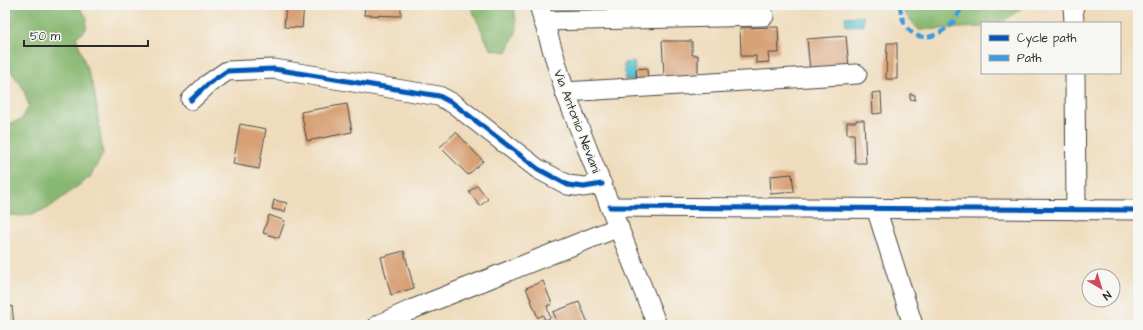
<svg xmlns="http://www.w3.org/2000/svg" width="1143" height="330" viewBox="0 0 1143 330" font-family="'Architects Daughter',sans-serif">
<rect width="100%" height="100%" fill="#f6f6f2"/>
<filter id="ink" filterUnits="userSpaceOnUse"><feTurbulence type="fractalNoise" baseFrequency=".025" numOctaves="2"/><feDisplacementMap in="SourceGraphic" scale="8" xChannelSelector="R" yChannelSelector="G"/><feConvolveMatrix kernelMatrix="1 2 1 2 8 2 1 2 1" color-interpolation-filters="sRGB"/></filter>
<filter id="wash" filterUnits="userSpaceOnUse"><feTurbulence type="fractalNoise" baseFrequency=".012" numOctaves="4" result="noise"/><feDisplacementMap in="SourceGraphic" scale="16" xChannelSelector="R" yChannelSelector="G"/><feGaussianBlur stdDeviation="0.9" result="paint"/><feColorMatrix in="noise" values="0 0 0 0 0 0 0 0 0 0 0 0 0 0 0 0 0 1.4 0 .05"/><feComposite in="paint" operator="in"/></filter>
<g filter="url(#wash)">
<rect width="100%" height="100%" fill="#efdcbc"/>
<g fill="#89b872" stroke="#5a724e">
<polygon points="5,5 77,5 87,17 86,30 76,37 94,89 103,154 90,177 47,209 25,216 5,215 5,125 21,120 29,106 23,88 5,63"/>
<polygon points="470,5 514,5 517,30 507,52 490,49"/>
<polygon points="544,5 607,5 603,14 554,18"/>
<polygon points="901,5 1026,5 1001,23 982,23 982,27 919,30 900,8"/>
</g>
<g fill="#57c2d1" stroke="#41767e">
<polygon points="863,16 863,25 846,26 845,17"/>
<polygon points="634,62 635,80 625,80 624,63"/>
</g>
<g id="blocks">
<g fill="#d7a075">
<polygon points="286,5 304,5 302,28 284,27"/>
<polygon points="365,5 401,5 401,16 364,15"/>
<polygon points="683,5 710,5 710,6 683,9"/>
<polygon points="778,27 779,53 768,53 769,62 756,63 756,56 741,56 740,28"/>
<polygon points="846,36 849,67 810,71 807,39"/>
<polygon points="662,41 692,41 692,55 698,55 698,80 667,79 664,76"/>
<polygon points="887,43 897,43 897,79 886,79"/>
<polygon points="647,68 648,84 637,85 636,69"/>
<polygon points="881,92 882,113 873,114 872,93"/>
<polygon points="910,94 915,95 915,100 910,99"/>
<polygon points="347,104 352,132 307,141 301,112"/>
<polygon points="856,120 864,120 866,163 855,163 854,134 847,134 847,122 856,122"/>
<polygon points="240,124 266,129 259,169 233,164"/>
<polygon points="456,132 483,161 468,175 440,147"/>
<polygon points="792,174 794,192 771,194 770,176"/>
<polygon points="477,185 488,199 480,206 469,192"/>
<polygon points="274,200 287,203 285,212 272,209"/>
<polygon points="269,215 285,221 279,238 263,233"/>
<polygon points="404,251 414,288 391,295 381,257"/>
<polygon points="543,281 552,304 547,306 550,318 545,320 543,315 538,318 526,288"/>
<polygon points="579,302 589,325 559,325 553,312"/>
<polygon points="12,306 14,325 5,325 5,307"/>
</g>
</g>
</g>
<g filter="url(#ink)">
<use href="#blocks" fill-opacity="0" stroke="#484641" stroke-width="1"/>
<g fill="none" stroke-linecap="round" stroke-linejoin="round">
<g stroke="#484641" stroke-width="21">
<g id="minor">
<polyline points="539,5 565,92 657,325"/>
<polyline points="1073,5 1074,23"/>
<polyline points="543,21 764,16"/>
<polyline points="1075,73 1076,210"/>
<polyline points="565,92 857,74"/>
<polyline points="191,100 208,84 227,71 274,69 439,96 454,104 538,169 568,185 584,187 602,184"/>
<polyline points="610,207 1138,210"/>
<polyline points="876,208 913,325"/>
<polyline points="378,325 413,309 619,227"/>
</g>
</g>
<use href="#minor" stroke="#fff" stroke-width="19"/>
<path stroke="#3d9ce1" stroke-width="4" stroke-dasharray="8 4" stroke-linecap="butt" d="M900,5C902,34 921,47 947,28C954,23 959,13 963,5"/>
<g stroke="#f6f6f2" stroke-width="8">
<g id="cycleway">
<polyline points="191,100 208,84 227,71 274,69 439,96 454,104 538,169 568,185 584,187 602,184"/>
<polyline points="610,207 1138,210"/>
</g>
</g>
<use href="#cycleway" stroke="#0057b8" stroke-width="5"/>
</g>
</g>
<g text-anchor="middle" stroke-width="3.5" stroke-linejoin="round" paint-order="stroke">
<g font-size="13" fill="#2b2b2b" stroke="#f6f6f2">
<text transform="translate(578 121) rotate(69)" y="5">Via Antonio Neviani</text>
</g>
</g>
<rect width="1143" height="330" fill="none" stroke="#f6f6f2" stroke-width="20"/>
<rect x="981" y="22" width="140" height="52" fill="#f6f6f2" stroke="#a5a5a2"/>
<rect x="989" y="35" width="20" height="6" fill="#0057b8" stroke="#a5a5a2"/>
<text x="1017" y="42" font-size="12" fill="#2b2b2b">Cycle path</text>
<rect x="989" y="55" width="20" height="6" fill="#3d9ce1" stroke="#a5a5a2"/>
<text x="1017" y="62" font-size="12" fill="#2b2b2b">Path</text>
<g transform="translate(1101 288) rotate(142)"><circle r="19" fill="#f6f6f2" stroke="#a5a5a2"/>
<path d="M0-3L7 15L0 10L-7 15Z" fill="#d1495b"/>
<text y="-6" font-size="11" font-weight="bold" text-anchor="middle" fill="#2b2b2b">N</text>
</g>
<path d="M24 40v6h124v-6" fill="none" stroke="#2b2b2b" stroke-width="2"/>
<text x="30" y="40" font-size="12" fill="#2b2b2b" stroke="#f6f6f2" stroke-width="3" paint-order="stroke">50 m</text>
</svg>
